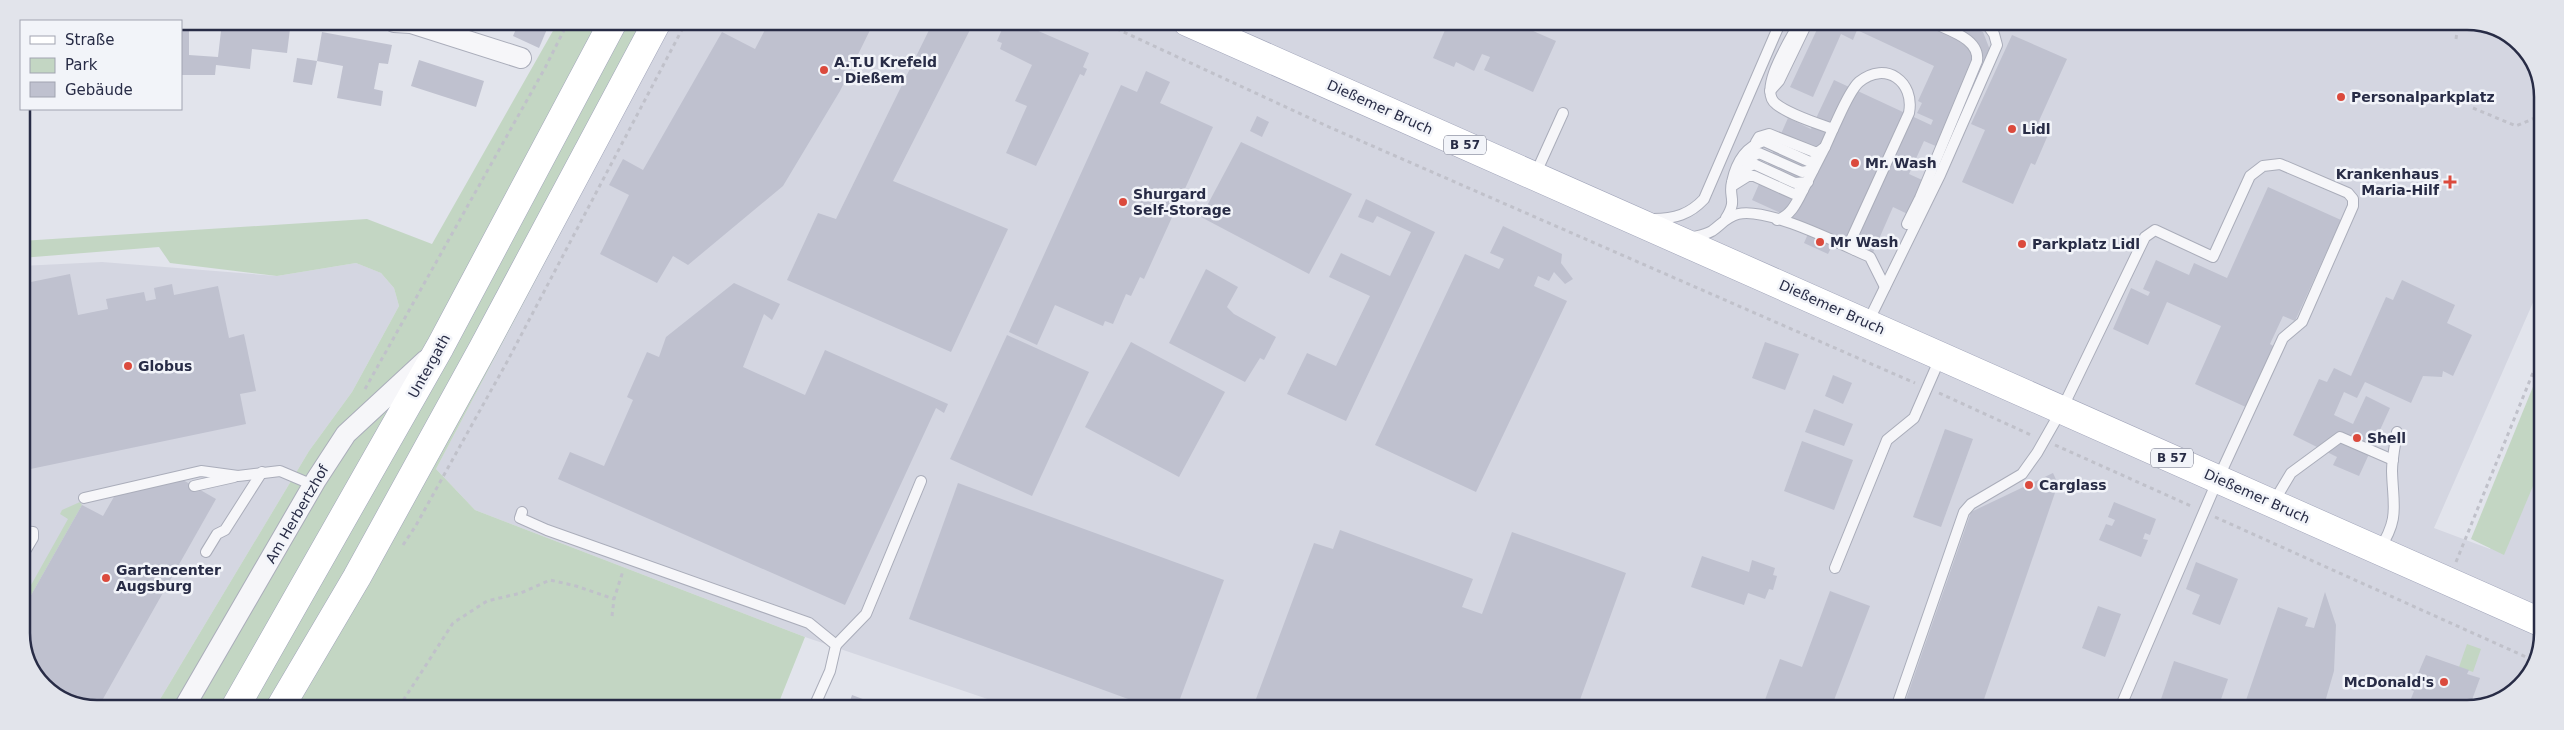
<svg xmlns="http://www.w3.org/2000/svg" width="2564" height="730" viewBox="0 0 2564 730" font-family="'DejaVu Sans',sans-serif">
<rect width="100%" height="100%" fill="#e2e4ec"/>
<g fill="#d4d6e1">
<polygon points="672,22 2486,24 2524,47 2543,92 2542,282 2434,528 2490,549 2541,416 2540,652 2513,693 2467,709 1011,707 805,637 475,510 436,469"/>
<polygon points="102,262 277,276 356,263 381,273 394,288 399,306 352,392 309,451 156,706 78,706 40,683 21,638 21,266"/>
</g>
<g fill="#c3d6c3">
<polygon points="558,22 672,22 436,469 475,510 805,637 777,707 156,706 309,451 352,392 399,306 394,288 381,273 356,263 277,276 170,263 159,247 21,258 21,241 367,219 432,244"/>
<polygon points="2541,367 2541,467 2504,555 2471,539"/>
<polygon points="80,502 82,505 21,613 21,603 68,519 60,514 62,510"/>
<polygon points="2467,644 2481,649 2473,672 2459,667"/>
</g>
<g fill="#bfc1cf">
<polygon points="222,22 290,29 287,53 252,49 250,69 216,65 215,75 181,75 181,28 189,28 189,55 218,57"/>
<polygon points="519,22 550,22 539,48 513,36"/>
<polygon points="769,22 874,22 840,91 783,186 688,265 673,256 657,283 600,254 629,195 609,185 623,159 643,170 722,32 755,49"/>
<polygon points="933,22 974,22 893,181 1008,229 951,352 787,280 818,213 836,219"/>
<polygon points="1020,23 1089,53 1083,67 1087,69 1084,76 1080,74 1036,166 1006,153 1027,106 1015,101 1032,65 1000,49 1002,43 997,41 1003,27 1008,29"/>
<polygon points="1448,23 1515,23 1556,41 1533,92 1484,70 1490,57 1482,54 1474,71 1456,62 1454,67 1433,58"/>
<polygon points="1820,23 1964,23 1983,32 1990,50 1945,150 1924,141 1909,174 1931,184 1916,218 1893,207 1872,255 1836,238 1828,254 1804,243 1811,227 1752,200 1788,118 1811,129 1834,80 1931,125 1933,120 1917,113 1922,103 1918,101 1934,66 1857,30 1853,40 1841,34 1813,97 1790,87"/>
<polygon points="322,32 392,45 388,64 379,63 374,89 383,91 381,106 337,98 343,66 317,61"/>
<polygon points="2012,35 2067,59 2038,123 2051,128 2035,165 2031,163 2013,204 1962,182 1985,130 1971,124"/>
<polygon points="297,58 317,61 312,85 293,82"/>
<polygon points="419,60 484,81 476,107 411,86"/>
<polygon points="1146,71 1170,82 1160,103 1213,127 1144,279 1140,277 1131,296 1126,294 1113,324 1105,321 1103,326 1055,305 1037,345 1009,332 1121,85 1137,92"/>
<polygon points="1257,116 1269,122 1262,137 1250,131"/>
<polygon points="1241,142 1352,194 1309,274 1201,217"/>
<polygon points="2268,187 2341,220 2295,321 2283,316 2270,344 2275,347 2248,408 2195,384 2221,326 2167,302 2148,345 2113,329 2131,288 2148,296 2150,292 2143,289 2156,260 2189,275 2194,263 2227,278"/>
<polygon points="1366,199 1435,232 1346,421 1287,394 1307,353 1336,366 1370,296 1329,277 1341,253 1390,276 1411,232 1377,216 1373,223 1358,217"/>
<polygon points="1503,226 1562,254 1561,263 1573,279 1565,284 1554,272 1549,281 1538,276 1534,286 1567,301 1476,492 1375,445 1465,254 1499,269 1504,259 1490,253"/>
<polygon points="1206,269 1238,287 1227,307 1234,314 1276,337 1264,360 1260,358 1245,382 1169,343"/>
<polygon points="70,274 78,315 108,309 106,299 144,292 146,301 156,299 154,288 172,284 174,295 218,286 229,338 244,334 256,391 240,394 246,424 21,471 21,284"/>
<polygon points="2402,280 2455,305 2447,323 2472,335 2453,376 2443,371 2442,377 2423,376 2411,403 2365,382 2357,398 2344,392 2334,415 2353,424 2366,396 2390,408 2359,476 2333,465 2337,457 2293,435 2319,379 2327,382 2334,368 2351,376 2386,297 2393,300"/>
<polygon points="734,283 780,304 772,320 764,314 743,367 805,395 825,350 948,404 944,413 936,408 845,605 558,479 570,452 604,466 633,400 627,397 647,352 659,357 666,337"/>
<polygon points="1007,335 1089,372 1032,496 950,459"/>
<polygon points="1131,342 1225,392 1179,477 1085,427"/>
<polygon points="1765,342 1799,354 1785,390 1752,378"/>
<polygon points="1833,375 1852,383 1843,404 1825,396"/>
<polygon points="1814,409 1853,424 1844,446 1805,432"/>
<polygon points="1945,429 1973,439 1941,527 1913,517"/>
<polygon points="1802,441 1853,460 1834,510 1784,491"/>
<polygon points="2053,473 2058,484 1981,708 1903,708 1971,512"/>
<polygon points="183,480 216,499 99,706 78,706 40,683 21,638 21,613 82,505 103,516 115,495"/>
<polygon points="958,483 1224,580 1177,707 1150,707 909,619"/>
<polygon points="2114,502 2156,519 2150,535 2145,533 2143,539 2148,540 2141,557 2099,540 2106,524 2112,526 2115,520 2108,517"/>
<polygon points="1340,530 1473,579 1462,607 1482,614 1512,532 1626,573 1577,708 1253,707 1314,543 1333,549"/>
<polygon points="1702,556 1749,572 1752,560 1775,568 1773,575 1777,576 1773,590 1769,589 1765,599 1748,593 1744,605 1691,587"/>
<polygon points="2196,562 2238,579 2220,625 2192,614 2200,595 2186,589"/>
<polygon points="1830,591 1870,606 1831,708 1762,708 1780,659 1802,667"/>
<polygon points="2325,592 2336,625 2334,671 2323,709 2243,709 2278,607 2308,618 2305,626 2314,628"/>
<polygon points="2098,606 2121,614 2105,657 2082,648"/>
<polygon points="2426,655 2469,670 2467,674 2480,678 2469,708 2407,709 2414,691 2411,690"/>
<polygon points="2174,661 2228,679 2218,708 2158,708"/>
<polygon points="852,695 876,704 875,707 848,707"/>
<polygon points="1851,700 1873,708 1848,708"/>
</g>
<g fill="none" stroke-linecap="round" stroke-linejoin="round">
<g stroke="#aaadba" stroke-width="12">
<g id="service">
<path d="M1799,23C1791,39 1757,90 1776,104C1790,115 1816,123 1833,129C1839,117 1849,91 1859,82C1886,60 1915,82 1909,113L1851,240L1855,250"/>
<polyline points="1770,91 1779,81 1807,23"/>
<polyline points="1756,142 1759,137 1769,134 1817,153 1825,147 1833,129"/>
<polyline points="1741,162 1759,153 1802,172 1813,170"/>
<polyline points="1736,173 1754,164 1795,183 1808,182"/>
<polyline points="1535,175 1563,113"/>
<polyline points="1732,186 1748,176 1754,176 1794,194 1803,190 1825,147"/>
<path d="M1726,218C1738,199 1728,198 1732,182C1736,163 1745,147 1764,141L1810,162L1818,159"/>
<path d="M1653,219C1675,219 1690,214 1704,199L1780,23"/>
<path d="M1777,220C1791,216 1797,202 1803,190"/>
<path d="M1907,224L1920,198L1977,61C1980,39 1950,31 1934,23"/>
<path d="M1690,238C1697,236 1705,235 1712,231C1721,225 1726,217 1738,214C1768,207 1840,244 1870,257L1885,287"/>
<polyline points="1868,322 1940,175 1997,45 1994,34 1986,23"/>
<polyline points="194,486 234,477"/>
<polyline points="84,498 201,471 238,476 280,471 313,485"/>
<polyline points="2273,503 2291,473 2340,437 2393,460"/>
<polyline points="522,512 520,518 547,530 809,623 836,645 830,671 814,707"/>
<polyline points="21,531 33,532 33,538 21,558"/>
<path d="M2379,550C2400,518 2393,506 2392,471C2392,459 2395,445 2397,432"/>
<polyline points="206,552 217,534 225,530 262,472"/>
<polyline points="1835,568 1887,440 1914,418 1941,356"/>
<polyline points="836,645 866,614 921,481"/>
<polyline points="1896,708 1964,512 1971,504 2022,474 2037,453 2062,409 2145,237 2155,230 2213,257 2250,176 2263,166 2280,164 2348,193 2353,199 2353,206 2302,322 2283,338 2218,479 2120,708"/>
</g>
</g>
<g stroke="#aaadba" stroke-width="22">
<g id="minor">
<polyline points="394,22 411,23 521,58"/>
<polyline points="185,706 316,480 346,434 426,360"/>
</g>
</g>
<g stroke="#a0a4b9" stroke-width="29">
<g id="primary">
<polyline points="1187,22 2540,622"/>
<polyline points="236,706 440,347 613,22"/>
<polyline points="281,706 357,577 483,348 657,22"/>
</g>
</g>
<g stroke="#c0c1ca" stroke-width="3" stroke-dasharray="4 4" stroke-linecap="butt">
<polyline points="1102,22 1329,127 1915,383"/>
<polyline points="2456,39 2458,24"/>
<polyline points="2473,108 2516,126 2542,115"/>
<polyline points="365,389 545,68 568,22"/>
<polyline points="1939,393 2031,435"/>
<polyline points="2055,445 2191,506"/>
<polyline points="2215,517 2535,661"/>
<polyline points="403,545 415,527 508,360 686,22"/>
<polyline points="2456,562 2541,353"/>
<polyline points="612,616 614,599 623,571"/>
<polyline points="399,707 453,623 487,601 521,593 550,580 576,586 614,599"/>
</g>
<use href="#service" stroke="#f6f6f9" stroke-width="10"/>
<use href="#minor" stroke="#f6f6f9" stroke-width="20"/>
<use href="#primary" stroke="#fff" stroke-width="28"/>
</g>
<g fill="#db4a3d" stroke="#f2f4f9" stroke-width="2">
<circle cx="824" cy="70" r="5"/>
<circle cx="2341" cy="97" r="5"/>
<circle cx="2012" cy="129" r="5"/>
<circle cx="1855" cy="163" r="5"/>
<path d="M2447.5 174.5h5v5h5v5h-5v5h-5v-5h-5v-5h5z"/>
<circle cx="1123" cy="202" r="5"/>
<circle cx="1820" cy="242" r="5"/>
<circle cx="2022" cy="244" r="5"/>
<circle cx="128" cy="366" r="5"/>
<circle cx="2357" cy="438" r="5"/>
<circle cx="2029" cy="485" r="5"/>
<circle cx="106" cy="578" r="5"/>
<circle cx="2444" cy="682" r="5"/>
</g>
<g text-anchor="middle" stroke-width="5" stroke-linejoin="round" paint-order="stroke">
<g fill="#f2f4f9" stroke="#65687c" stroke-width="1">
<rect x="1444" y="135.5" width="42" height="19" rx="4"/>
<rect x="2151" y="448.5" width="42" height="19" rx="4"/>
</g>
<g font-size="12" font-weight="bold" fill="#282c46">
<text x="1465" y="149">B 57</text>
<text x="2172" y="462">B 57</text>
</g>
<g font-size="14" font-weight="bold" fill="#282c46" stroke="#f2f4f9" text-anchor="start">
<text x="834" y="67">A.T.U Krefeld<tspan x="834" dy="16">- Dießem</tspan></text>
<text x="2351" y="102">Personalparkplatz</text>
<text x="2022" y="134">Lidl</text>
<text x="1865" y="168">Mr. Wash</text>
<text x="2439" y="179" text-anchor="end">Krankenhaus<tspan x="2439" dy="16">Maria-Hilf</tspan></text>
<text x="1133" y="199">Shurgard<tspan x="1133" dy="16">Self-Storage</tspan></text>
<text x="1830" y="247">Mr Wash</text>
<text x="2032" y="249">Parkplatz Lidl</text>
<text x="138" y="371">Globus</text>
<text x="2367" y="443">Shell</text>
<text x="2039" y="490">Carglass</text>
<text x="116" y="575">Gartencenter<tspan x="116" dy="16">Augsburg</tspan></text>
<text x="2434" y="687" text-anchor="end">McDonald's</text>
</g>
<g font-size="14" fill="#282c46" stroke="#f2f4f9">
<text transform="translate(1380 107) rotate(24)" y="5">Dießemer Bruch</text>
<text transform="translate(1832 307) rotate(24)" y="5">Dießemer Bruch</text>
<text transform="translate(429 366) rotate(-61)" y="5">Untergath</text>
<text transform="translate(2257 496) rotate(24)" y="5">Dießemer Bruch</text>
<text transform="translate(297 514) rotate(-60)" y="5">Am Herbertzhof</text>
</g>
</g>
<path d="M0 0H2564V730H0ZM97 30H2467A67 67 0 0 1 2534 97V633A67 67 0 0 1 2467 700H97A67 67 0 0 1 30 633V97A67 67 0 0 1 97 30Z" fill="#e2e4eb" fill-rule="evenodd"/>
<path fill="none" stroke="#282c46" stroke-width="2.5" d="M97 30H2467A67 67 0 0 1 2534 97V633A67 67 0 0 1 2467 700H97A67 67 0 0 1 30 633V97A67 67 0 0 1 97 30Z"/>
<rect x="20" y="20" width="162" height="90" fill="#f2f4f9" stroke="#a1a4b1"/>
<rect x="30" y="36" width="25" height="8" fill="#ffffff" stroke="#a1a4b1"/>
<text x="65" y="45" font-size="15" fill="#282c46">Straße</text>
<rect x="30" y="58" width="25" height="15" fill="#c3d6c3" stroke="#a1a4b1"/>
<text x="65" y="70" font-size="15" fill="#282c46">Park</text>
<rect x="30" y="82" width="25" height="15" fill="#bfc1cf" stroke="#a1a4b1"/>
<text x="65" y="95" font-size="15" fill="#282c46">Gebäude</text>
</svg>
